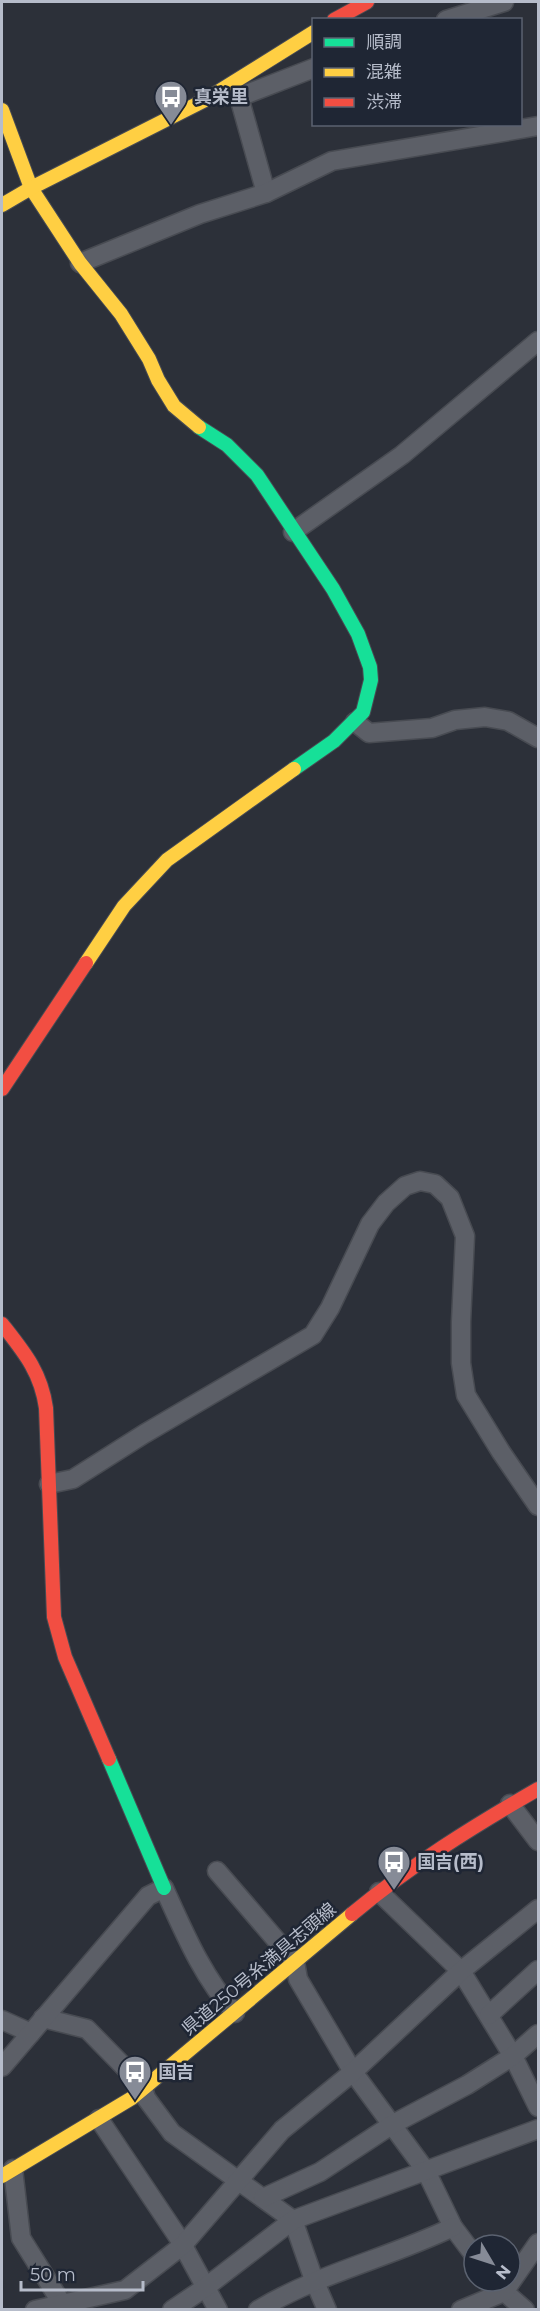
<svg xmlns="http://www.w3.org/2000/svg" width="540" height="2311" viewBox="0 0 540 2311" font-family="Montserrat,'Noto Sans JP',sans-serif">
<rect width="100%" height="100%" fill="#2c3039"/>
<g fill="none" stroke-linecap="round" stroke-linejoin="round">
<g stroke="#484b52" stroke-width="21">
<g id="street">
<polyline points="446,20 504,2"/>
<polyline points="231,90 239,97 314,68"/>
<polyline points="239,97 266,193"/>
<polyline points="80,263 200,214 266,193 332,161 538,126"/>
<polyline points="293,532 402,455 538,341"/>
<polyline points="355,722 369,733 432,728 455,720 485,717 508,721 538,738"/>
<polyline points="49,1484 73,1479 144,1434 313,1335 330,1308 370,1224 386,1203 405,1186 420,1181 435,1184 450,1198 465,1236 461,1322 461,1363 466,1395 501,1452 538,1506"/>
<polyline points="510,1804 538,1841"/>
<polyline points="217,1871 295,1962 298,1979 353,2072 426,2171 453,2227 474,2255"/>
<polyline points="379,1892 461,1971 513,2056 538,2107"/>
<polyline points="489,2015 538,1970"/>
<polyline points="43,2018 87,2029 136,2079 143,2088 146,2098 172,2133 293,2220 314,2280 327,2310"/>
<polyline points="2,2020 31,2033"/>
<path d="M2,2067L148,1896L164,1888C184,1932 202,1976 235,2013"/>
<polyline points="99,2119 180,2240 218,2310"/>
<polyline points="13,2169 21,2238 66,2310"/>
<polyline points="263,2198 320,2172 393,2124 467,2085 513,2056 538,2034"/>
<polyline points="492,2281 525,2310"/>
<polyline points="35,2310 125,2290 183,2245 282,2130 353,2072 461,1971 538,1909"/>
<polyline points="172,2310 206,2287 293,2220 538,2129"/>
<path d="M258,2310C319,2273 389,2258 453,2227"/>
<polyline points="461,2310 504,2292 538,2243"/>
</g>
</g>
<g stroke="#484b52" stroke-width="16">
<g id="fast">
<polyline points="199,427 227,445 257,475 333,589 358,634 370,667 371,680 363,712 334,741 294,769"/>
<polyline points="109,1759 164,1888"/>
</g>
</g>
<g stroke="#484b52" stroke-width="16">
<g id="slow">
<polyline points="2,110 31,188 80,263 121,314 149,359 158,380 174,406 199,427"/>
<polyline points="2,205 31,188 205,100 314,32"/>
<polyline points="86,963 124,906 167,860 294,769"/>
<polyline points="2,2176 132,2098 352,1914"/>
</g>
</g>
<g stroke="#484b52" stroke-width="16">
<g id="jam">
<polyline points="334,20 367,2"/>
<polyline points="2,1089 86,963"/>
<path d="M2,1324C24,1352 41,1372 46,1408L54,1617L65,1657L109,1759"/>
<path d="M352,1914C411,1865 472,1827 538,1789"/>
</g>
</g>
<use href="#street" stroke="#5c5f67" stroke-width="18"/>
<use href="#fast" stroke="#16e098" stroke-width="14"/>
<use href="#slow" stroke="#ffcf43" stroke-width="14"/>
<use href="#jam" stroke="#f24e42" stroke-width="14"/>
</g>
<defs>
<g id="bus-pin" transform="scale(1.725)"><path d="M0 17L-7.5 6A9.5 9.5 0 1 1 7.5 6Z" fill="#868b97" stroke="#1f2634"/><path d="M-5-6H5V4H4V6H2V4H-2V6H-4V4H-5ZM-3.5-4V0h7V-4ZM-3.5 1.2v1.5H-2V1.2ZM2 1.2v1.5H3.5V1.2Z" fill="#fff"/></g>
</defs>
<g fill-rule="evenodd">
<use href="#bus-pin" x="171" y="97"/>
<use href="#bus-pin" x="394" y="1862"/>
<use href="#bus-pin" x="135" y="2072"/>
</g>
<g text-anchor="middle" stroke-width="5" stroke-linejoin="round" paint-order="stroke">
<g font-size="18" font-weight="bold" fill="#b6bcca" stroke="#1f2634" text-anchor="start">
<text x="194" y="103">真栄里</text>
<text x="417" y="1868">国吉(西)</text>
<text x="158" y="2078">国吉</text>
</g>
<g font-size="18" fill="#b6bcca" stroke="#1f2634">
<text transform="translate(259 1969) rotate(-40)" y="6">県道250号糸満具志頭線</text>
</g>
</g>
<rect width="540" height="2311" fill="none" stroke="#b6bcca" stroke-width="6"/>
<rect x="312" y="18" width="210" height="108" fill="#1f2634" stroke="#5b6270" stroke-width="1.5"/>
<rect x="324" y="38" width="30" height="9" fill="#16e098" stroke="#5b6270" stroke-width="1.5"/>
<text x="366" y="48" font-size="18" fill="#b6bcca">順調</text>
<rect x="324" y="68" width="30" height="9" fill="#ffcf43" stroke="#5b6270" stroke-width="1.5"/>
<text x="366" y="78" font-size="18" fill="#b6bcca">混雑</text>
<rect x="324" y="98" width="30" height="9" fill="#f24e42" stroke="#5b6270" stroke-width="1.5"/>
<text x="366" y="108" font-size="18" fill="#b6bcca">渋滞</text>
<g transform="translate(492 2263) rotate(129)"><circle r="28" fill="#1f2634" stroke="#5b6270" stroke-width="1.5"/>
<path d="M0-4.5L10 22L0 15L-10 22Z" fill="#868b97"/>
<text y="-9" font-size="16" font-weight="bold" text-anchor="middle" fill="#b6bcca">N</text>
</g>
<path d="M21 2281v9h122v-9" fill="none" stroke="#b6bcca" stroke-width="3"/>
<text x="30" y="2281" font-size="18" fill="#b6bcca" stroke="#1f2634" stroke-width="4.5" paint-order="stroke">50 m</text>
</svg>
